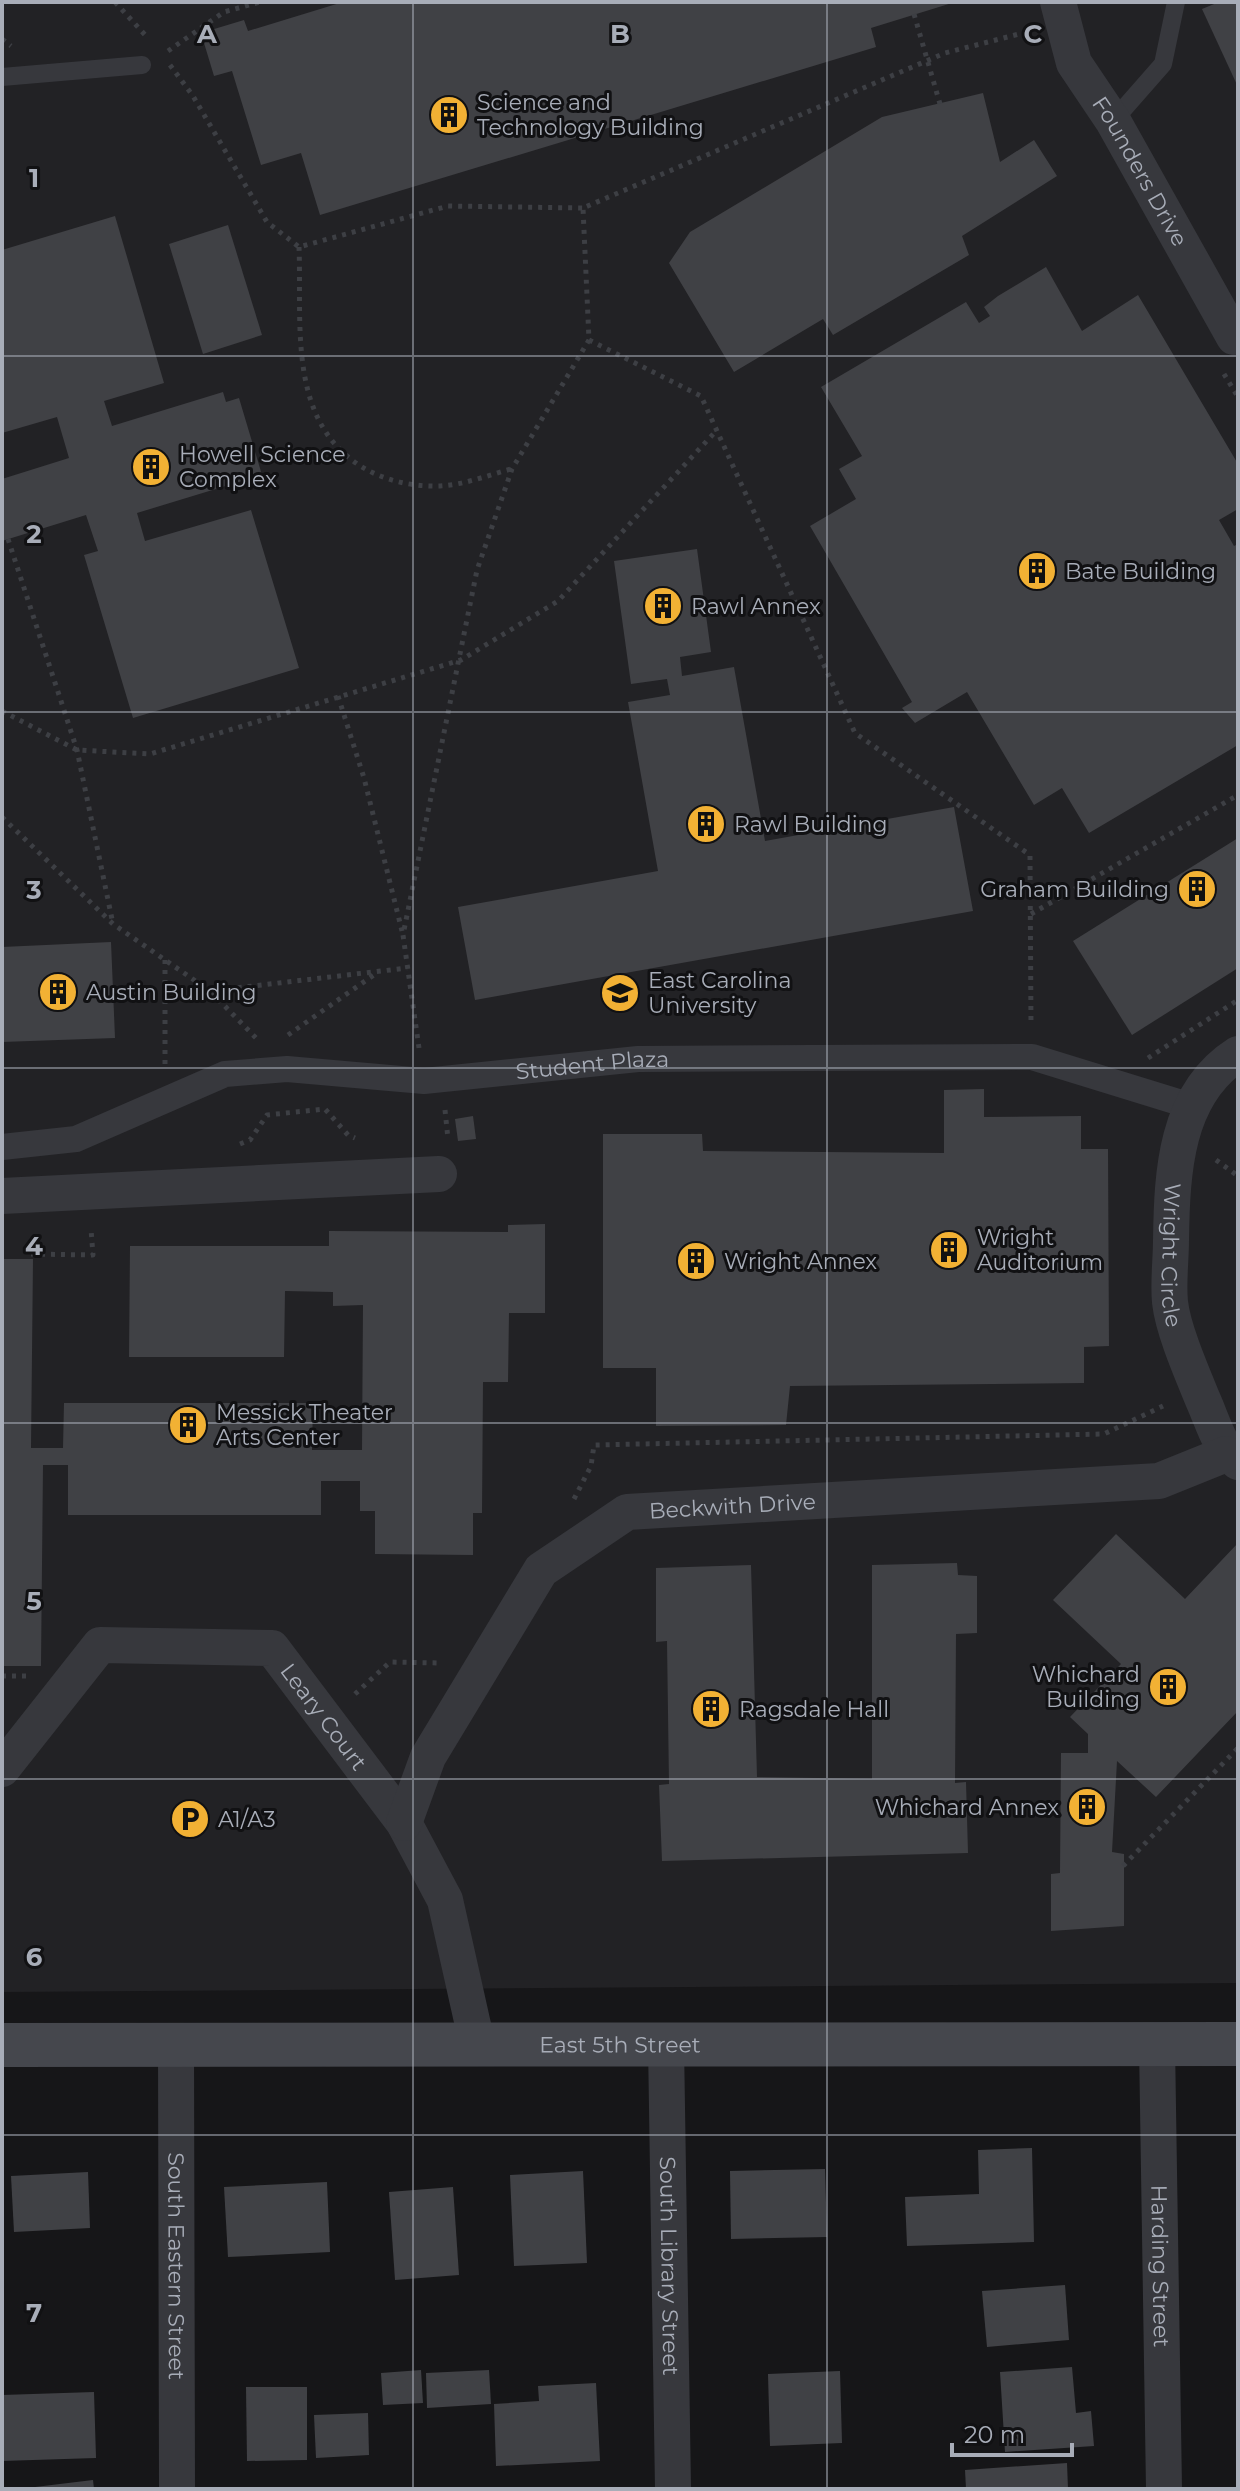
<svg xmlns="http://www.w3.org/2000/svg" width="1240" height="2491" viewBox="0 0 1240 2491" font-family="Montserrat,sans-serif">
<rect width="100%" height="100%" fill="#161618"/>
<polygon fill="#222225" points="2,2 1238,2 1238,1983 2,1992"/>
<g fill="#404145">
<polygon points="343,2 952,2 952,3 871,28 876,47 320,215 301,153 261,165 232,71 214,76 201,33 244,20 248,31"/>
<polygon points="1219,2 1238,2 1238,87 1202,9"/>
<polygon points="983,93 1000,162 1034,140 1057,176 962,236 969,255 833,335 823,319 734,372 669,263 690,232 882,117"/>
<polygon points="115,216 164,383 104,401 112,426 223,392 226,402 239,398 262,475 137,513 145,541 251,510 299,668 133,718 84,555 98,551 86,515 2,541 2,479 69,458 57,417 2,433 2,250"/>
<polygon points="228,225 262,335 203,354 169,244"/>
<polygon points="1046,267 1082,331 1138,295 1238,464 1238,509 1219,520 1234,546 1238,544 1238,745 1089,833 1062,788 1034,805 967,692 915,723 902,708 912,702 810,526 856,499 839,469 862,456 821,387 966,302 979,323 990,316 984,307 998,296"/>
<polygon points="697,549 711,652 680,657 682,676 734,667 765,841 954,807 973,911 475,1000 458,907 658,871 628,702 670,695 667,679 631,684 614,561"/>
<polygon points="1238,838 1238,968 1132,1035 1073,941"/>
<polygon points="111,942 115,1038 2,1042 2,947"/>
<polygon points="984,1089 984,1117 1081,1116 1081,1149 1108,1149 1109,1346 1084,1347 1084,1383 790,1386 786,1425 656,1426 656,1368 603,1368 603,1134 702,1134 703,1151 944,1153 944,1090"/>
<polygon points="473,1116 476,1139 458,1141 455,1119"/>
<polygon points="545,1224 545,1313 509,1313 508,1382 483,1382 482,1513 473,1513 473,1555 375,1554 375,1511 360,1511 360,1481 321,1481 321,1515 68,1515 68,1465 43,1465 41,1666 2,1666 2,1259 33,1259 31,1448 63,1448 64,1403 313,1403 312,1450 362,1450 363,1305 333,1306 333,1292 285,1291 284,1357 129,1357 130,1246 329,1246 329,1231 508,1232 508,1225"/>
<polygon points="1116,1534 1185,1599 1238,1543 1238,1711 1156,1797 1117,1761 1112,1852 1124,1854 1124,1926 1051,1931 1051,1874 1060,1873 1061,1753 1088,1753 1088,1734 1070,1717 1121,1664 1053,1600"/>
<polygon points="957,1563 958,1575 977,1576 977,1633 956,1634 955,1783 966,1782 968,1853 662,1861 659,1785 669,1784 667,1641 656,1642 656,1568 751,1565 757,1777 872,1779 872,1565"/>
<polygon points="1032,2148 1034,2242 907,2246 905,2197 979,2194 978,2150"/>
<polygon points="825,2169 827,2237 731,2239 730,2171"/>
<polygon points="583,2171 587,2263 514,2266 510,2175"/>
<polygon points="88,2172 90,2228 14,2232 11,2176"/>
<polygon points="327,2182 330,2252 228,2257 224,2187"/>
<polygon points="453,2187 459,2275 395,2280 389,2192"/>
<polygon points="1065,2285 1069,2340 987,2347 982,2291"/>
<polygon points="1072,2367 1076,2413 1091,2411 1094,2446 1005,2452 1000,2372"/>
<polygon points="421,2370 423,2403 383,2405 381,2373"/>
<polygon points="489,2370 491,2404 427,2408 426,2373"/>
<polygon points="840,2371 842,2443 770,2446 768,2374"/>
<polygon points="596,2383 600,2461 496,2466 494,2404 539,2401 538,2386"/>
<polygon points="246,2387 307,2387 307,2460 247,2461"/>
<polygon points="94,2392 96,2458 2,2461 2,2395"/>
<polygon points="368,2413 369,2455 316,2458 314,2415"/>
<polygon points="1067,2463 1068,2489 966,2489 965,2470"/>
<polygon points="93,2480 94,2489 35,2489 35,2487"/>
</g>
<g fill="none" stroke-linecap="round" stroke-linejoin="round">
<g stroke="#3d3f44" stroke-width="5" stroke-dasharray="4 6" stroke-linecap="butt">
<polyline points="115,2 146,36"/>
<polyline points="914,14 940,104"/>
<polyline points="2,39 11,46"/>
<polyline points="168,51 224,12 260,2"/>
<polyline points="170,65 193,96 267,222 299,247 448,206 583,208"/>
<path d="M299,247C302,322 287,418 359,465C382,480 411,487 440,486C463,485 489,475 511,469"/>
<polyline points="589,340 701,396 855,733 1030,855 1031,1026"/>
<polyline points="1224,374 1238,397"/>
<polyline points="8,539 77,750 113,924"/>
<polyline points="338,696 364,778 402,931"/>
<polyline points="2,711 77,750 150,754 461,660 558,601 717,430"/>
<polyline points="2,817 113,924 210,991 407,968"/>
<polyline points="1031,914 1238,795"/>
<polyline points="165,960 165,1066"/>
<polyline points="211,992 257,1039"/>
<polyline points="288,1035 378,972"/>
<polyline points="419,1048 403,935 477,570 512,469 589,340 583,208 945,53 1027,32"/>
<polyline points="1148,1058 1238,1000"/>
<polyline points="445,1110 448,1139"/>
<polyline points="240,1144 250,1140 267,1115 325,1109 348,1135 355,1138"/>
<polyline points="1216,1160 1238,1176"/>
<polyline points="31,1254 93,1255 91,1229"/>
<polyline points="574,1499 591,1466 594,1445 1104,1434 1163,1406"/>
<polyline points="2,1676 27,1676"/>
<polyline points="355,1694 390,1662 440,1663"/>
<polyline points="1123,1866 1238,1748"/>
</g>
<g stroke="#37383d" stroke-width="18">
<polyline points="2,77 142,65"/>
<polyline points="1113,121 1163,64 1176,2"/>
</g>
<path stroke="#37383d" stroke-width="26" id="s1" d="M2,1147L76,1139L225,1074L287,1069L424,1081L638,1059L1032,1057L1191,1106"/>
<g stroke="#37383d" stroke-width="36">
<path id="s2" d="M1058,2L1074,63L1113,121L1234,337"/>
<path id="s3" d="M1238,1054C1175,1094 1172,1173 1171,1240C1171,1260 1168,1282 1170,1302C1173,1330 1192,1373 1203,1400C1213,1422 1219,1448 1238,1462"/>
<polyline points="2,1196 439,1174"/>
<path id="s4" d="M2,1769L100,1645L272,1648L404,1823L445,1900L477,2043"/>
<path id="s5" d="M404,1823L428,1757L541,1570L627,1512L1159,1481L1226,1454"/>
<path id="s6" d="M176,2044L177,2489"/>
<path id="s7" d="M666,2044L673,2489"/>
<path id="s8" d="M1157,2044L1164,2489"/>
</g>
<path stroke="#45474d" stroke-width="44" id="s9" d="M2,2045L1238,2044"/>
</g>
<path fill="none" stroke="#a8adb8" stroke-width="2" stroke-opacity="0.55" d="M413,2V2489M827,2V2489M2,356H1238M2,712H1238M2,1068H1238M2,1423H1238M2,1779H1238M2,2135H1238"/>
<defs>
<g id="building-disc" transform="scale(2)"><circle r="9.5" fill="#f2b134" stroke="#111113"/><path d="M-4-6H4V6H1V3H-1V6H-4ZM-2.5-4.3h1.7v1.8h-1.7ZM.8-4.3h1.7v1.8H.8ZM-2.5-1h1.7V.8h-1.7ZM.8-1h1.7V.8H.8Z" fill="#111"/></g>
<g id="university-disc" transform="scale(2)"><circle r="9.5" fill="#f2b134" stroke="#111113"/><path d="M0-5L7-2L0 1L-7-2ZM-4 1L0 2.5L4 1V4Q0 6-4 4Z" fill="#111"/></g>
<g id="parking-disc" transform="scale(2)"><circle r="9.5" fill="#f2b134" stroke="#111113"/><path d="M-3.5-5.5H1a3.5 3.5 0 0 1 0 7H-1V5.5H-3.5ZM-1-3.4V-.6H.8a1.4 1.4 0 0 0 0-2.8Z" fill="#111"/></g>
</defs>
<g fill-rule="evenodd">
<use href="#building-disc" x="449" y="115"/>
<use href="#building-disc" x="151" y="467"/>
<use href="#building-disc" x="1037" y="571"/>
<use href="#building-disc" x="663" y="606"/>
<use href="#building-disc" x="706" y="824"/>
<use href="#building-disc" x="1197" y="889"/>
<use href="#building-disc" x="58" y="992"/>
<use href="#university-disc" x="620" y="993"/>
<use href="#building-disc" x="949" y="1250"/>
<use href="#building-disc" x="696" y="1261"/>
<use href="#building-disc" x="188" y="1425"/>
<use href="#building-disc" x="1168" y="1687"/>
<use href="#building-disc" x="711" y="1709"/>
<use href="#building-disc" x="1087" y="1807"/>
<use href="#parking-disc" x="190" y="1819"/>
</g>
<g text-anchor="middle" stroke-width="6" stroke-linejoin="round" paint-order="stroke">
<g font-size="22" fill="#a8adb8" stroke="#111113" text-anchor="start">
<text x="477" y="110">Science and<tspan x="477" dy="25">Technology Building</tspan></text>
<text x="179" y="462">Howell Science<tspan x="179" dy="25">Complex</tspan></text>
<text x="1065" y="579">Bate Building</text>
<text x="691" y="614">Rawl Annex</text>
<text x="734" y="832">Rawl Building</text>
<text x="1169" y="897" text-anchor="end">Graham Building</text>
<text x="648" y="988">East Carolina<tspan x="648" dy="25">University</tspan></text>
<text x="86" y="1000">Austin Building</text>
<text x="977" y="1245">Wright<tspan x="977" dy="25">Auditorium</tspan></text>
<text x="724" y="1269">Wright Annex</text>
<text x="216" y="1420">Messick Theater<tspan x="216" dy="25">Arts Center</tspan></text>
<text x="1140" y="1682" text-anchor="end">Whichard<tspan x="1140" dy="25">Building</tspan></text>
<text x="739" y="1717">Ragsdale Hall</text>
<text x="1059" y="1815" text-anchor="end">Whichard Annex</text>
<text x="218" y="1827">A1/A3</text>
</g>
<g font-size="22" fill="#a8adb8" stroke="#111113">
<text dy="8" stroke="none"><textPath href="#s2" startOffset="190">Founders Drive</textPath></text>
<text dy="8" stroke="none"><textPath href="#s1" startOffset="606">Student Plaza</textPath></text>
<text dy="8" stroke="none"><textPath href="#s3" startOffset="222">Wright Circle</textPath></text>
<text dy="8" stroke="none"><textPath href="#s5" startOffset="498">Beckwith Drive</textPath></text>
<text dy="8" stroke="none"><textPath href="#s4" startOffset="416">Leary Court</textPath></text>
<text dy="8" stroke="none"><textPath href="#s9" startOffset="618">East 5th Street</textPath></text>
<text dy="8" stroke="none"><textPath href="#s6" startOffset="222">South Eastern Street</textPath></text>
<text dy="8" stroke="none"><textPath href="#s7" startOffset="222">South Library Street</textPath></text>
<text dy="8" stroke="none"><textPath href="#s8" startOffset="222">Harding Street</textPath></text>
</g>
</g>
<g font-size="26" text-anchor="middle" font-weight="bold" fill="#a8adb8" stroke="#111113" stroke-width="6" stroke-linejoin="round" paint-order="stroke">
<text x="207" y="43">A</text>
<text x="620" y="43">B</text>
<text x="1033" y="43">C</text>
<text x="34" y="187">1</text>
<text x="34" y="543">2</text>
<text x="34" y="899">3</text>
<text x="34" y="1255">4</text>
<text x="34" y="1610">5</text>
<text x="34" y="1966">6</text>
<text x="34" y="2322">7</text>
</g>
<rect width="1240" height="2491" fill="none" stroke="#a8adb8" stroke-width="8"/>
<path d="M952 2443v12h120v-12" fill="none" stroke="#a8adb8" stroke-width="4"/>
<text x="964" y="2443" font-size="24" fill="#a8adb8" stroke="#111113" stroke-width="6" paint-order="stroke">20 m</text>
</svg>
